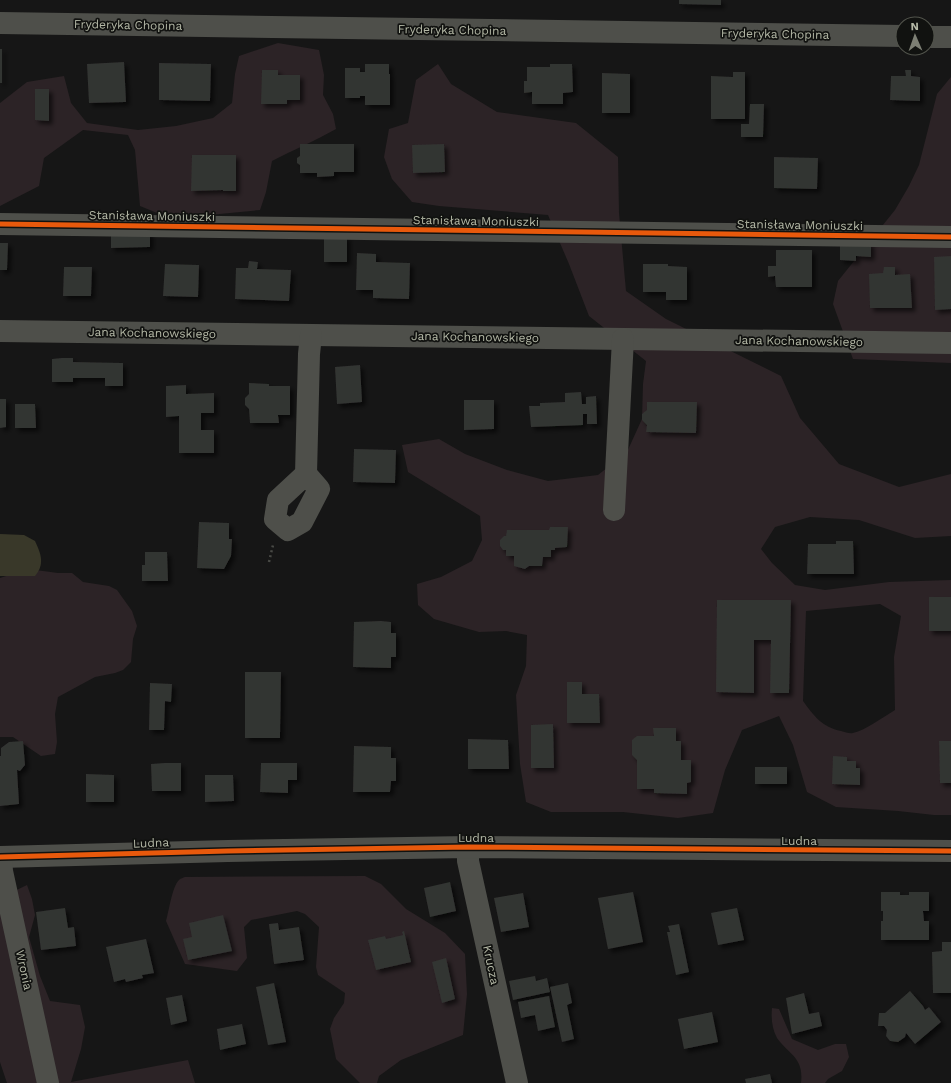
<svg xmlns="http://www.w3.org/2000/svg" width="951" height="1083" viewBox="0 0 951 1083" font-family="'Work Sans',sans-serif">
<defs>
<filter id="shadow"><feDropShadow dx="3.5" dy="3.5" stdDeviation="2" flood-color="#0009"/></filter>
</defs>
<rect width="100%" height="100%" fill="#161616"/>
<g fill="#2c2326" fill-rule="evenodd">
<path d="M278,43L319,50L324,75L323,95L333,114L336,129C315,141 293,150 272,161L266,192L260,210L209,215H162L140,206L135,150L128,135L83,130L44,158L39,186L0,206V103L27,82L64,76L71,103L87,123L138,130L176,126L213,118L232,103L235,74L239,56Z"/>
<path d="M438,64L451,84L497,112L576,123L618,157L619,213L626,291L666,319L781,376L800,418L839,464L899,487L951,474V536L915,538L859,520L810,517L775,527L761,549L772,563L795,585L825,590L889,582L951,580V815H934L898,811L836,807L807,792L793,745L779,716L742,730L725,770L713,813L678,818L623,812H551L526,802L520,764L516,695L526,666L527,635L506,631L479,632L434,619L418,605L417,584L441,577L472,561L482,540L480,516L408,472L402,445L439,439L465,454L507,470L548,481L598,475L627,452L642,419L643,384L646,361L589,316L569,264L548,215L439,206L412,202L392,179L384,157L389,129L408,123L416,80ZM880,604L901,616L894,657L895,710C883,717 866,730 853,733C850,734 845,732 841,731C822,727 814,716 803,701L806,611Z"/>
<polygon points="951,77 951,363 853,359 833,304 838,281 895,210 909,186 919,165 937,94"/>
<polygon points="28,569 58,573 72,573 83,582 109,586 117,590 132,611 137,626 133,639 131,662 123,670 115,673 95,677 58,697 55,714 57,742 55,754 41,756 13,737 0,737 0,578"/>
<path d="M365,876L381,884L406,909L445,933L465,954L467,994L463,1035L401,1060L379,1076L377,1083H360L336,1059L330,1029L334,1018L344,1003L345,993L318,975L316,967L319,927L305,914L297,911L251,920L244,927L247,958L237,971L185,964L166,921C169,911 172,887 179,880C181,878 183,878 185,877Z"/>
<polygon points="27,885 32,899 35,915 29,937 40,976 50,1001 80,1005 85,1027 81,1049 71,1082 188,1060 195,1083 7,1083 0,1062 0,898"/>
<path d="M772,1008L779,1009L792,1039L818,1050L835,1044H846L849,1057L842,1071L828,1079L825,1083H801C804,1057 789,1055 777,1038C772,1029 771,1018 772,1008Z"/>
</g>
<path fill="#393829" d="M0,534L24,535L35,541C41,554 45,564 35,576H0Z"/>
<g fill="#333432" filter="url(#shadow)">
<polygon points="679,0 721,0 721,5 679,4"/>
<rect x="0" y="49" width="2" height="34"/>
<polygon points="124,62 126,102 89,103 87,64"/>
<polygon points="159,63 211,64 210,101 159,100"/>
<polygon points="365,64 389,64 389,74 390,74 390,105 365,105 365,96 360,96 360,98 345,98 345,68 360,68 360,72 365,72"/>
<polygon points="550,64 572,64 573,92 563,93 563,104 532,104 532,92 524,93 524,81 527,81 527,67 550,67"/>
<polygon points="262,70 278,70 278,75 300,75 300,100 287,100 287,104 261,104"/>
<polygon points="905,70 911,70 911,76 920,77 920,101 890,100 891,76 906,76"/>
<polygon points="733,72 745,72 745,119 711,119 711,76 733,77"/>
<polygon points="602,73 630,74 630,113 602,113"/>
<polygon points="35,89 49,89 49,121 35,120"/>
<polygon points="750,104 764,104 763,137 741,137 741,124 749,124"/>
<polygon points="300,144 354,144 354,172 334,172 334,176 317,177 317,173 300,173 300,165 297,163 297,158 300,156"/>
<polygon points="444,144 445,172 413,173 412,145"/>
<polygon points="192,155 236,155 236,191 223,191 223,190 191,191"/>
<polygon points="774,157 818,158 817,189 774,188"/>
<polygon points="111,231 150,231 150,247 111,248"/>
<rect x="324" y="236" width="23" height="26"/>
<polygon points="840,242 871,242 871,257 856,256 856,261 840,260"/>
<polygon points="0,243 8,243 7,270 0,270"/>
<polygon points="776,250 812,250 812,287 776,287 775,276 768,277 768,266 776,266"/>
<polygon points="357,253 376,254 376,262 410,263 409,299 373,298 373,290 356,290"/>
<polygon points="951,256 951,309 935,310 934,257"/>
<polygon points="249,261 258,262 257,269 291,270 289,301 235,299 236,268 248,268"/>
<polygon points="165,264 199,265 198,297 163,296"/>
<polygon points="643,264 668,264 668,266 687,267 687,300 666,300 666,292 643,292"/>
<polygon points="64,267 92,267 91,296 63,296"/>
<polygon points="884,267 895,267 895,275 910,274 912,308 870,308 869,274 883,273"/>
<polygon points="62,358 73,358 73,362 123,363 123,386 105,386 105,378 73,378 73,382 52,382 52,359"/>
<polygon points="360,365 362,402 337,404 335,367"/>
<polygon points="249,383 269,384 269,386 290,386 290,415 278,415 279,423 250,423 249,409 245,405 245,398 249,394"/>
<polygon points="186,385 186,394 214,393 214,413 201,413 201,430 214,430 214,453 179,453 179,416 166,417 166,386"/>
<polygon points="581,392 582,404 586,404 586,397 596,396 597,424 587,424 587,414 583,414 583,425 531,427 529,406 540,406 540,403 565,402 565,393"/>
<polygon points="0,399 6,399 6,427 0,428"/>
<polygon points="464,400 494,400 494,429 464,430"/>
<polygon points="647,402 697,402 696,433 646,432 647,425 642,420 642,414 647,410"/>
<polygon points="15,404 35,404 36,428 15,428"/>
<polygon points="354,449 396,450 395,483 353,482"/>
<polygon points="199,522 229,523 229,539 232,539 231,556 224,569 197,568"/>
<polygon points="550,527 568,527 567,547 555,548 555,550 551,550 551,557 543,557 542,566 529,566 525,569 514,566 514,556 506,556 506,550 503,550 500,546 500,540 504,536 506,536 507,530 549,530"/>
<polygon points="836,541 853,541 854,574 807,574 808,544 836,544"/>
<polygon points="145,552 167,552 168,581 142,581 142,565 145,565"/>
<rect x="929" y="597" width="22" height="34"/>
<polygon points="717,600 791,600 789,693 770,693 771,640 754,640 754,693 716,692"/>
<polygon points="381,621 391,622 391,633 396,633 396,657 391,657 391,668 353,667 354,622"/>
<polygon points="245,672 281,672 280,738 245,738"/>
<polygon points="567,682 582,682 582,694 599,694 600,723 567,723"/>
<polygon points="150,683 172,684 171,702 165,701 164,730 149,730"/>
<polygon points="553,724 554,768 531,768 531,725"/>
<polygon points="653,728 676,728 676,741 681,741 681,760 691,760 691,782 687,783 687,794 654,793 654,789 637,789 637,760 632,755 632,740 637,736 654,736"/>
<polygon points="468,739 508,740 509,769 468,769"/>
<polygon points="23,741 25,765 20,771 17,770 19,804 0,806 0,756 1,756 1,748 9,742"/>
<polygon points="939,741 951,741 951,783 940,783"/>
<polygon points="354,746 391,747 391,758 396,758 396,781 391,781 390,792 353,792"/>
<polygon points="833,756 847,757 847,761 856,761 856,768 860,768 860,785 832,784"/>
<polygon points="165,763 181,763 181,791 152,791 151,764"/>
<polygon points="261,763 297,763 297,780 288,780 288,793 260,792"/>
<rect x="755" y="767" width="32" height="17"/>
<polygon points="86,774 114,775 114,802 86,802"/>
<polygon points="205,775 233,775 234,801 205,802"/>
<polygon points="450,882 456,911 430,917 424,888"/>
<polygon points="633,892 643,942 608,949 598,898"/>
<polygon points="881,892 900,892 900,895 909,895 909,892 929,892 929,911 923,911 924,921 929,921 929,940 881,940 881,921 883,921 883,911 881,911"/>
<polygon points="523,893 529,927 501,932 494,898"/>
<polygon points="65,908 68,928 74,927 76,946 41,950 36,912"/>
<polygon points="737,908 744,940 718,945 711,913"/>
<polygon points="223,915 232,951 188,960 183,939 192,937 189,923"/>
<polygon points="278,923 279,930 299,927 304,960 274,964 269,924"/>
<polygon points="679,924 689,972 676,975 667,932 670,932 668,926"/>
<polygon points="404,931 411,962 376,970 368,940 385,936 386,939 403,935 402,932"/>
<polygon points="146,939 154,973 142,975 143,978 126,982 125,979 114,982 106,947"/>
<polygon points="942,942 951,942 951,993 933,993 932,952 942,951"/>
<polygon points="446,958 455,999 442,1003 432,962"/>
<polygon points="535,976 536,981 547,978 550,992 513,1000 509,981"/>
<polygon points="274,983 286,1042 268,1045 256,987"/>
<polygon points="568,983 572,1003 567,1005 574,1039 562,1042 550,987"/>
<polygon points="910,991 923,1006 925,1010 929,1007 941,1022 915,1044 906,1033 905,1037 898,1042 890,1041 886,1036 887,1030 884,1026 878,1026 879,1013 885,1013"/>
<polygon points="804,993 809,1014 819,1012 822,1026 792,1034 786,998"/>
<polygon points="182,995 187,1021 171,1025 166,998"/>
<polygon points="549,996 555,1027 538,1031 535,1015 521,1018 518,1002"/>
<polygon points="712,1012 718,1042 684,1049 678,1019"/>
<polygon points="242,1024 246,1044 220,1050 217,1029"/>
<polygon points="770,1074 772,1083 746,1083 745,1079"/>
</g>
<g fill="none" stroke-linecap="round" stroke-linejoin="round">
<polyline stroke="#494a46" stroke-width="2.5" stroke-dasharray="2 3" stroke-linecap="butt" points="269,562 273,545"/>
<g stroke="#4e4f4a" stroke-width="22">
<polyline points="0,23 903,36"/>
<polyline points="927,37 951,37"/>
<polyline points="0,224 951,237"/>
<polyline points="0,331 951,343"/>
<polyline points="306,474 319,489 302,522 288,530 275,519 278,500 306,474 309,354 311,335"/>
<polyline points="614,510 623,339"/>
<polyline points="468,847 468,861 517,1083"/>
<polyline points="0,857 228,851 468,847 951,851"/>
<polyline points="1,857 2,871 48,1083"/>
</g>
<g stroke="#111210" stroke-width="8">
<g id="cycleway">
<polyline points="0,224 951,237"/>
<polyline points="0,857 228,851 468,847 951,851"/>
</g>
</g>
<use href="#cycleway" stroke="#e8590c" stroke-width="5"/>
</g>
<g text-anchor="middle" stroke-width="3.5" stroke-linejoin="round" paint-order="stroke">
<g font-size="12" fill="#b4b8a6" stroke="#111210">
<text transform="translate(128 25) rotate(1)" y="4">Fryderyka Chopina</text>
<text transform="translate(452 30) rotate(1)" y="4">Fryderyka Chopina</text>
<text transform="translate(775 34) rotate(1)" y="4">Fryderyka Chopina</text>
<text transform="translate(152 216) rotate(1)" y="4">Stanisława Moniuszki</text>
<text transform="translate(476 221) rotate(1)" y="4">Stanisława Moniuszki</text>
<text transform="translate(800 225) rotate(1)" y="4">Stanisława Moniuszki</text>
<text transform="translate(152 333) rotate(1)" y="4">Jana Kochanowskiego</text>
<text transform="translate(475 337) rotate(1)" y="4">Jana Kochanowskiego</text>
<text transform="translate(799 341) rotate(1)" y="4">Jana Kochanowskiego</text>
<text x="476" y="842">Ludna</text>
<text x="799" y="845">Ludna</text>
<text transform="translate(151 843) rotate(-2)" y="4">Ludna</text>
<text transform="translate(491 965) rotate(78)" y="4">Krucza</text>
<text transform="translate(24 970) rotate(78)" y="4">Wronia</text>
</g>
</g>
<g transform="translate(915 36) rotate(358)"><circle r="19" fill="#111210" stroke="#52544c"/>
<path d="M0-3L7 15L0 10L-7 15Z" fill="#7d7f74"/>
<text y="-6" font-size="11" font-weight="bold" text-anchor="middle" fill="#b4b8a6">N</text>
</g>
</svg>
